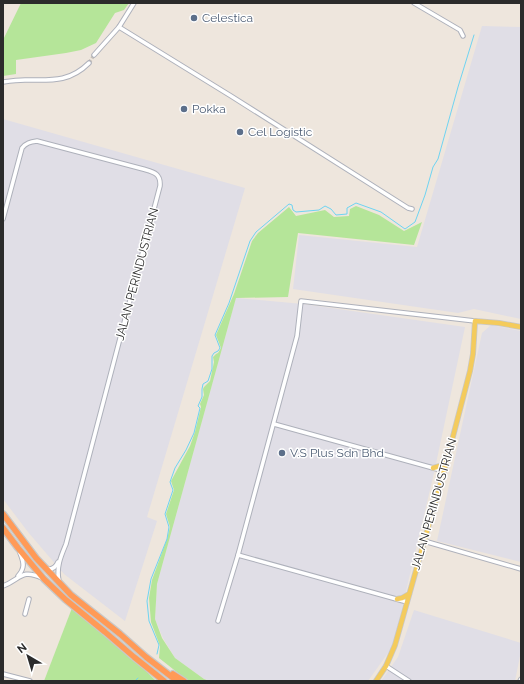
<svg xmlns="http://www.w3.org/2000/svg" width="524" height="684" viewBox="0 0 524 684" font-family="Raleway,sans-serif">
<rect width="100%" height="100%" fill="#eee6dd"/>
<g fill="#e0dee6">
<polygon points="482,26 521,27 521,319 474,309 458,313 293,289 299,235 417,247"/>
<polygon points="3,119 245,188 147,517 157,521 125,621 64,574 28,532 3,499"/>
<polygon points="236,298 303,304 465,327 434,473 393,646 368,681 210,681 204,679 175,658 163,638 155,619 157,584"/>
<polygon points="491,325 521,331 521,562 437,541 482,333"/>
<polygon points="414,610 521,643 521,651 515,681 381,681 398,657"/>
</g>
<g fill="#b5e599">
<polygon points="21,3 129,3 124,10 115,13 96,43 81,50 66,53 16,60 16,74 3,76 3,40"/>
<polygon points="356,206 379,215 404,231 422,222 414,245 298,233 288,297 236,298 157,584 155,619 162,638 175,658 204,679 209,681 188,681 178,673 159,658 160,646 151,622 149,598 152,580 167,539 170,527 166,514 174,490 171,481 190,446 195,432 201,407 200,404 204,395 203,389 204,387 210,381 214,362 213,357 216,354 218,353 221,348 216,335 234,294 252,241 258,233 289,207 296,216 325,210 334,217 349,216 350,209"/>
<polygon points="72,608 138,663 156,681 44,681"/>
</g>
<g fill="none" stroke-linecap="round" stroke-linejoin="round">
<g stroke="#6ed4f2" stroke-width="1">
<polyline points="157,654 159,645 149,621 147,601 151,579 167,539 169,527 165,514 173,490 170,482 175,468 186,450 194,433 200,408 198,406 202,397 202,389 203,384 208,381 212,369 212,356 214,353 218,351 220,348 215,335 229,303 250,241 256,232 289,204 292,205 293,210 296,212 319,210 325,206 331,209 336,215 347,214 347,208 356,203 381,212 405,229 415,222 425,195 433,167 438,159 458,87 474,35"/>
<polyline points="135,681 138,678"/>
</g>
<polyline stroke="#c7c1b9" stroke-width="3.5" stroke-dasharray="3.5 2" stroke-linecap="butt" points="89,63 94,55"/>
<g stroke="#aeb1bb" stroke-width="5.5">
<g id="minor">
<polyline points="414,3 460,30 463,36"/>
<polyline points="119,27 231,96 408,208 412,209"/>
<polyline points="94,55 119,27 134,3"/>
<path d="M3,82C10,81 18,80 25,80C50,80 69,83 89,63"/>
<path d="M3,219L22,148C26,143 30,142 37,141L143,169C153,172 161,173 160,186L66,544C61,556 56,567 59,581"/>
<polyline points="274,424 444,471"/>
<polyline points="424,541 521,569"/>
<polyline points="238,555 407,602"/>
<path d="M46,569C52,570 56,567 58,562"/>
<path d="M18,576C25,568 24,563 20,553"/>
<path d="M3,586C20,580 21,568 42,578"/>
<polyline points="25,614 29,599"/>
<polyline points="218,621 238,555 297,336 301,301 475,321"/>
<polyline points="386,666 409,681"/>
<polyline points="3,674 30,681"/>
<polyline points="520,681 521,679"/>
</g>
</g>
<g stroke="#c8c8c8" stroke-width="6">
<g id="major">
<polyline points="433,468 440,466 446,461"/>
<polyline points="397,599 402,598 409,594"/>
<polyline points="376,681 386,666 395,645 444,471 470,371 473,354 475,321 499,323 521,327"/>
</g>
</g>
<g stroke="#c8c8c8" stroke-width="8">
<g id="highway">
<polyline points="3,514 36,558 71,595 120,634 146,657 177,681"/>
<polyline points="3,528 18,548 44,579 66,600 105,632 134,657 164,681"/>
<polyline points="173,674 184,681"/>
</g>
</g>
<use href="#minor" stroke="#fff" stroke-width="3.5"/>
<use href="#major" stroke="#f4cb5c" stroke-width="4.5"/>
<use href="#highway" stroke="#ff9a57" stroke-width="5.5"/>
</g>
<g fill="#5c6f8a" stroke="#fff" stroke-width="1.5">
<circle cx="194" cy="18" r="4"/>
<circle cx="184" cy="109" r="4"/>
<circle cx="240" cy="132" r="4"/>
<circle cx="282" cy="453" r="4"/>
</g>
<g text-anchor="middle" stroke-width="3" stroke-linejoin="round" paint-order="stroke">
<g font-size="12" fill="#4e5e75" stroke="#fff" text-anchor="start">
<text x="202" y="22">Celestica</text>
<text x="192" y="113">Pokka</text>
<text x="248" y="136">Cel Logistic</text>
<text x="290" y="457">V.S Plus Sdn Bhd</text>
</g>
<g font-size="12" fill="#2b2b2b" stroke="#fff">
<text transform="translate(137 274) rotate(-75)" y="4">JALAN PERINDUSTRIAN</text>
<text transform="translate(434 504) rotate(-74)" y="4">JALAN PERINDUSTRIAN</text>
</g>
</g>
<rect width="524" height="684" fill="none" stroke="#2b2b2b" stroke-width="8"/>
<g transform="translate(28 656) rotate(322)" stroke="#ffffff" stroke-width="3" paint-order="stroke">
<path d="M0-3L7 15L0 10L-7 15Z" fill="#2b2b2b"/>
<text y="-6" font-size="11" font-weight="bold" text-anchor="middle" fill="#2b2b2b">N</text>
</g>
</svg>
